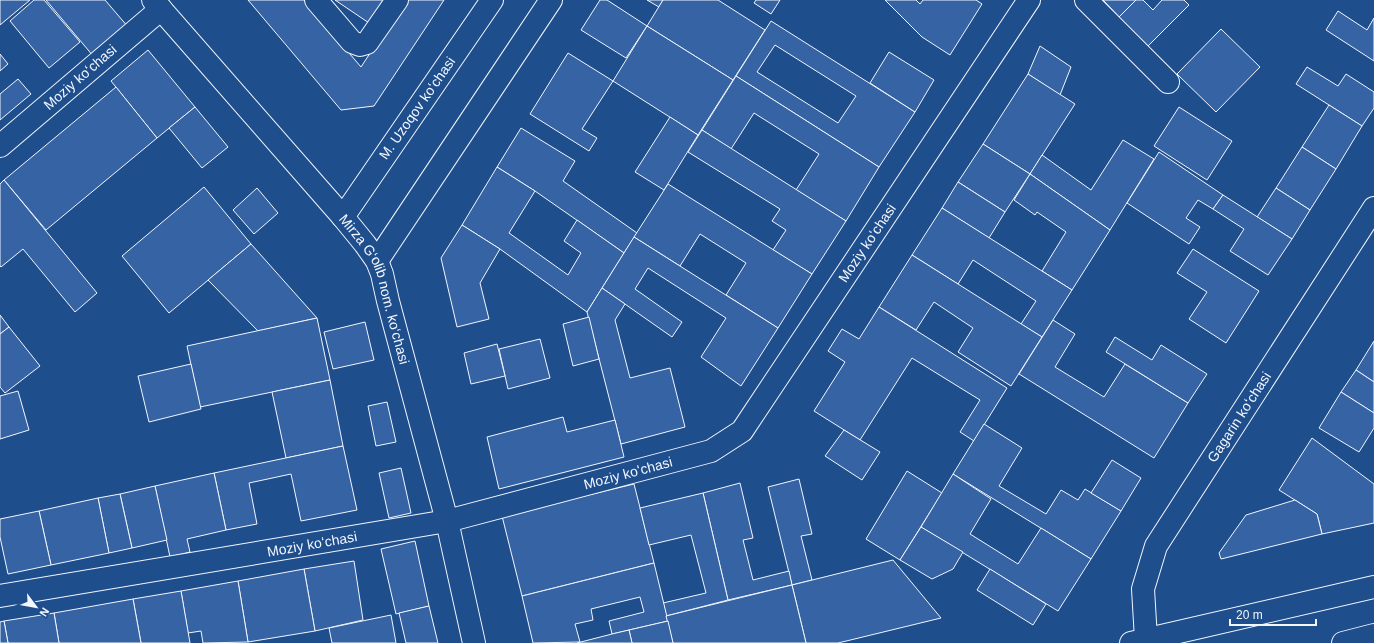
<svg xmlns="http://www.w3.org/2000/svg" width="1374" height="643" viewBox="0 0 1374 643" font-family="Helvetica,sans-serif">
<rect width="100%" height="100%" fill="#1f4e8c"/>
<g fill="#3563a3" stroke="#f2f6ff" fill-rule="evenodd">
<polygon points="0,0 30,0 0,25"/>
<polygon points="34,0 44,0 80,42 49,68 10,21"/>
<polygon points="46,0 105,0 129,28 94,57"/>
<polygon points="248,0 304,0 361,67 405,0 444,0 374,106 341,110"/>
<polygon points="335,0 393,0 375,27"/>
<polygon points="600,0 607,0 647,26 626,58 581,30"/>
<polygon points="647,0 663,0 659,7"/>
<polygon points="663,0 718,0 765,30 733,80 647,26"/>
<polygon points="756,0 780,0 771,14 754,3"/>
<polygon points="885,0 916,0 920,4 923,0 976,0 982,4 950,55 922,37"/>
<polygon points="1103,0 1136,0 1119,17"/>
<polygon points="1136,0 1143,0 1153,10 1162,0 1184,0 1189,5 1148,46 1119,17"/>
<polygon points="1338,11 1367,30 1374,18 1374,61 1326,30"/>
<path d="M771,21L915,112L879,167L736,76ZM775,45L856,96L838,123L757,72Z"/>
<polygon points="647,26 733,80 698,135 613,81"/>
<polygon points="1221,29 1260,67 1216,112 1177,74"/>
<polygon points="1040,46 1071,67 1060,95 1028,74"/>
<polygon points="148,50 195,107 157,138 111,81"/>
<polygon points="889,52 934,80 915,112 870,83"/>
<polygon points="568,53 613,81 582,129 597,138 589,151 530,114"/>
<polygon points="0,54 8,64 0,71"/>
<polygon points="1307,67 1338,86 1346,74 1374,92 1374,108 1362,126 1296,84"/>
<polygon points="1028,74 1075,104 1030,174 983,144"/>
<polygon points="736,76 879,167 846,221 796,190 819,154 754,113 731,149 702,130"/>
<polygon points="18,79 31,94 0,120 0,94"/>
<polygon points="116,87 157,138 46,230 4,180"/>
<polygon points="1329,105 1362,126 1336,169 1302,147"/>
<polygon points="195,107 228,147 202,168 169,128"/>
<polygon points="1179,107 1232,141 1207,180 1154,146"/>
<polygon points="670,117 698,135 664,190 635,172"/>
<polygon points="521,128 575,161 563,181 637,233 624,253 535,191 497,167"/>
<polygon points="702,130 846,221 812,274 773,250 786,230 772,221 780,209 688,152"/>
<polygon points="1123,140 1154,159 1110,230 1030,174 1042,155 1091,190"/>
<polygon points="983,144 1030,174 1005,212 958,182"/>
<polygon points="1302,147 1336,169 1310,210 1276,188"/>
<polygon points="1159,152 1223,195 1213,209 1198,200 1186,218 1200,227 1189,244 1127,203"/>
<polygon points="497,167 535,191 509,233 568,275 581,253 564,241 577,220 624,253 587,312 500,249 462,225"/>
<polygon points="1030,174 1110,230 1072,290 1042,271 1066,232 1037,212 1035,215 1014,200"/>
<polygon points="4,180 97,293 75,312 23,249 1,267 0,266 0,184"/>
<polygon points="958,182 1005,212 989,238 942,208"/>
<polygon points="668,184 812,274 778,328 726,295 746,263 700,234 680,266 634,237"/>
<polygon points="204,187 251,244 169,313 122,256"/>
<polygon points="257,188 278,213 254,234 233,210"/>
<polygon points="1276,188 1310,210 1292,239 1257,217"/>
<polygon points="1223,195 1292,239 1268,275 1230,251 1244,229 1213,209"/>
<polygon points="942,208 1072,290 1042,337 1021,324 1036,301 973,260 958,284 912,255"/>
<polygon points="462,225 500,249 480,283 489,319 457,327 441,258"/>
<polygon points="634,237 778,328 741,386 701,357 726,318 648,268 635,289 682,322 672,337 602,288"/>
<polygon points="251,244 317,318 258,331 208,280"/>
<polygon points="1193,249 1259,291 1226,343 1189,319 1207,292 1177,273"/>
<polygon points="912,255 1042,337 1011,386 958,352 973,328 934,302 916,330 879,307"/>
<polygon points="602,288 625,304 615,320 630,378 670,368 685,427 621,444 587,312"/>
<polygon points="879,307 1007,388 974,441 960,432 980,400 912,358 860,440 814,411 845,362 828,351 842,329 859,339"/>
<polygon points="0,315 9,327 0,334"/>
<polygon points="589,317 599,359 573,366 563,324"/>
<polygon points="317,318 330,380 200,407 187,346"/>
<polygon points="1053,320 1075,334 1055,367 1104,397 1125,364 1188,403 1154,458 1019,374"/>
<polygon points="365,322 374,360 333,369 324,332"/>
<polygon points="9,327 40,366 5,393 0,387 0,334"/>
<polygon points="1115,337 1152,360 1161,345 1207,374 1188,403 1106,352"/>
<polygon points="540,339 550,378 508,389 499,349"/>
<polygon points="1374,341 1374,382 1356,370"/>
<polygon points="497,344 505,376 471,384 464,353"/>
<polygon points="191,364 201,409 149,422 138,376"/>
<polygon points="1356,370 1374,382 1374,413 1341,392"/>
<polygon points="330,380 343,446 286,458 272,392"/>
<polygon points="18,391 29,430 0,439 0,396"/>
<polygon points="1341,392 1374,413 1374,428 1359,452 1319,428"/>
<polygon points="387,402 396,442 376,446 368,406"/>
<polygon points="563,417 567,432 615,420 624,457 499,489 487,437"/>
<polygon points="984,424 1022,448 999,486 1046,514 1061,490 1078,500 1085,489 1121,511 1091,559 953,474"/>
<polygon points="844,430 880,452 862,480 825,456"/>
<polygon points="1312,438 1374,484 1374,523 1322,534 1317,514 1279,490"/>
<polygon points="343,446 357,510 301,521 291,474 249,483 257,524 226,530 214,473"/>
<polygon points="1112,460 1141,478 1121,511 1091,493"/>
<polygon points="401,468 411,513 389,518 379,473"/>
<polygon points="907,471 942,493 900,560 866,539"/>
<polygon points="214,473 226,530 187,539 190,552 170,557 155,486"/>
<polygon points="953,474 991,499 970,534 1018,564 1041,528 1091,559 1058,611 921,527"/>
<polygon points="799,479 812,534 801,536 812,580 792,585 768,487"/>
<polygon points="740,483 753,538 743,540 753,580 789,571 792,585 728,600 703,493"/>
<polygon points="634,484 654,563 522,596 502,516"/>
<polygon points="155,486 167,540 132,548 120,494"/>
<polygon points="703,493 728,600 666,616 663,603 706,593 691,535 649,545 640,508"/>
<polygon points="120,494 132,548 109,553 98,498"/>
<polygon points="98,498 109,553 51,565 39,511"/>
<polygon points="1295,500 1317,514 1322,534 1221,559 1219,553 1246,515"/>
<polygon points="39,511 51,565 8,574 0,537 0,519"/>
<polygon points="921,527 963,552 953,569 932,579 900,560"/>
<polygon points="415,541 429,606 396,614 381,549"/>
<polygon points="893,560 941,618 838,643 806,643 792,585"/>
<polygon points="354,561 363,620 315,631 304,569"/>
<polygon points="654,563 668,621 612,634 609,621 644,612 640,597 591,609 593,620 575,624 580,642 533,643 522,596"/>
<polygon points="304,569 315,631 248,642 238,581"/>
<polygon points="990,569 1046,604 1033,625 977,590"/>
<polygon points="238,581 248,642 203,643 201,631 188,633 181,591"/>
<polygon points="792,585 806,643 673,643 666,616"/>
<polygon points="181,591 190,643 141,643 133,599"/>
<polygon points="133,599 141,643 59,643 54,613"/>
<polygon points="429,606 438,643 406,643 399,613"/>
<polygon points="54,613 59,643 8,643 4,621"/>
<polygon points="391,615 396,643 332,643 329,628"/>
<polygon points="4,621 8,643 0,643 0,622"/>
<polygon points="668,621 673,643 632,643 629,630"/>
<polygon points="629,630 632,643 577,643 612,634"/>
</g>
<g fill="none" stroke-linecap="round" stroke-linejoin="round">
<g stroke="#f2f6ff" stroke-width="24">
<g id="minor">
<path id="s1" d="M153,0L343,217L365,244L377,261L382,274L388,301L447,521L474,643"/>
<polyline points="316,0 352,42 360,45 367,43 397,0"/>
<polyline points="1086,0 1168,82"/>
<polyline points="0,146 161,9"/>
<polyline points="343,217 492,0"/>
<polyline points="377,261 551,0"/>
<polyline points="0,596 447,521 711,451 742,431 1029,0"/>
<polyline points="1146,639 1143,589 1156,546 1374,208"/>
</g>
</g>
<g stroke="#f2f6ff" stroke-width="24">
<g id="highway">
<polyline points="1131,643 1374,587"/>
<polyline points="1343,643 1374,635"/>
</g>
</g>
<use href="#minor" stroke="#1f4e8c" stroke-width="22"/>
<use href="#highway" stroke="#1f4e8c" stroke-width="22"/>
</g>
<g text-anchor="middle" stroke-width="3" stroke-linejoin="round" paint-order="stroke">
<g font-size="14" fill="#f2f6ff" stroke="#1f4e8c">
<text transform="translate(80 77) rotate(-41)" y="5">Moziy koʻchasi</text>
<text transform="translate(417 108) rotate(-55)" y="5">M. Uzoqov koʻchasi</text>
<text transform="translate(867 243) rotate(-56)" y="5">Moziy koʻchasi</text>
<text dy="5" stroke="none"><textPath href="#s1" startOffset="369">Mirza G‘olib nom. ko‘chasi</textPath></text>
<text transform="translate(1239 417) rotate(-57)" y="5">Gagarin koʻchasi</text>
<text transform="translate(628 473) rotate(-15)" y="5">Moziy koʻchasi</text>
<text transform="translate(312 544) rotate(-10)" y="5">Moziy koʻchasi</text>
</g>
</g>
<g transform="translate(36 607) rotate(122)" stroke="#1f4e8c" stroke-width="3" paint-order="stroke">
<path d="M0-3L7 15L0 10L-7 15Z" fill="#f2f6ff"/>
<text y="-6" font-size="11" font-weight="bold" text-anchor="middle" fill="#f2f6ff">N</text>
</g>
<path d="M1230 619v6h86v-6" fill="none" stroke="#f2f6ff" stroke-width="2"/>
<text x="1236" y="619" font-size="12" fill="#f2f6ff" stroke="#1f4e8c" stroke-width="3" paint-order="stroke">20 m</text>
</svg>
